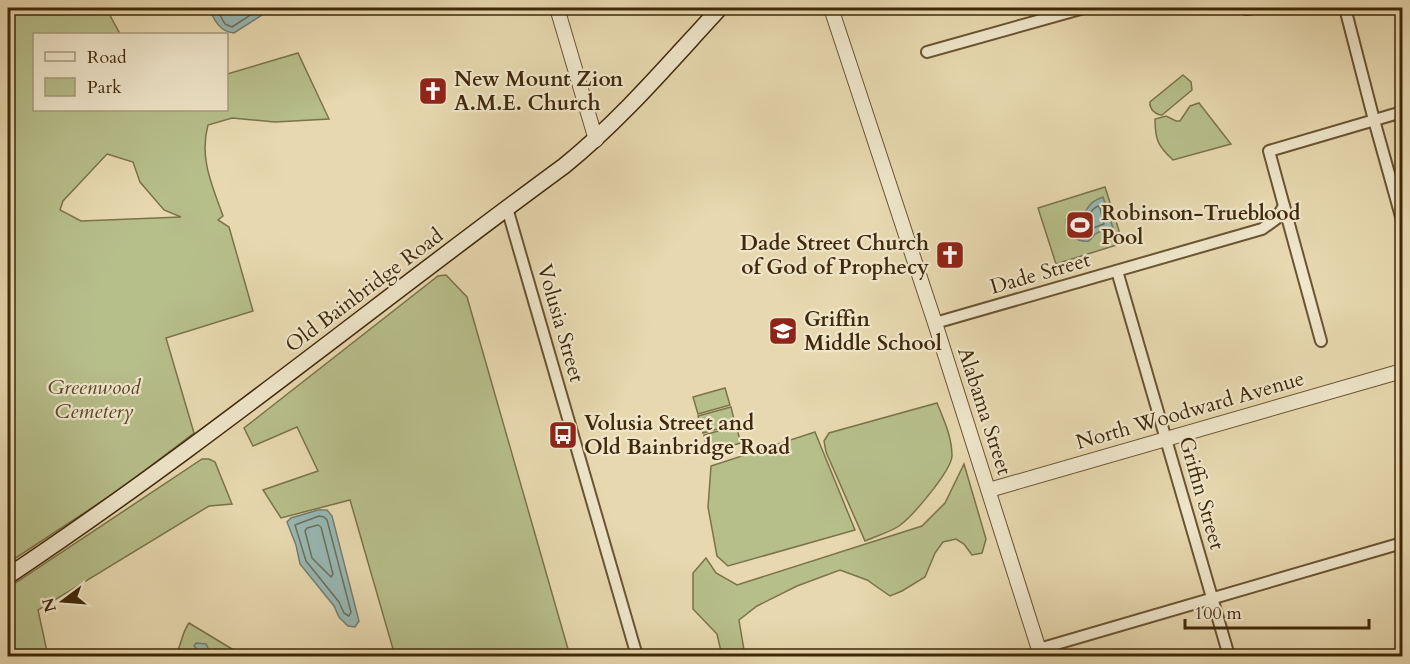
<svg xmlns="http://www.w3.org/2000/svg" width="1410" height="664" viewBox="0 0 1410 664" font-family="Cardo,serif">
<rect width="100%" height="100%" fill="#e7d8af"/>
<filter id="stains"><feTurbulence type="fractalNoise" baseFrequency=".00333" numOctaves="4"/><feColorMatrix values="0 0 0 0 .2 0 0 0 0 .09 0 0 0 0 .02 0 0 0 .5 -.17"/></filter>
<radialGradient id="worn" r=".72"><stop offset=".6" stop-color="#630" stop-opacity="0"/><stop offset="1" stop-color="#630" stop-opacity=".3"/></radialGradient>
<g fill="#b6be8a" stroke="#7b734a" stroke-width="1.5" fill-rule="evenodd">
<path d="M8,8H106L120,34H34V110H226L227,74L298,53L329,119L275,122L232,118L208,125C199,158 212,185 223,216L218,220L229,227L253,311L166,338L194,433L119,490L8,563ZM107,154L133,162L140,182L164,210L181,217L81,221L60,210L63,201Z"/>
<path d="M1183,75L1191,82L1192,90L1162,115C1156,115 1149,109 1150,102Z"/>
<path d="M1199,103L1231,144L1173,160C1158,146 1155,140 1155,119L1166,116L1176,121H1180L1190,106Z"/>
<polygon points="1105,187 1123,243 1056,264 1038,208"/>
<polygon points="446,275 467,297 570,656 395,656 350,500 281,518 263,490 318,471 297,427 253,446 244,428 438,276"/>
<polygon points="725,388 730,405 698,414 693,397"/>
<path d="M937,403C944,420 952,437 952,456C951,471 913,516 899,526C890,532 876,536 865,541L826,452L824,441L829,433Z"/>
<polygon points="731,407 735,424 703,433 698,416"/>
<polygon points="736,426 741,443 708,452 704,435"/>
<polygon points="815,432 855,530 728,566 717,556 708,507 711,466"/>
<polygon points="202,459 209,459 215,462 232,504 209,506 38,610 48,656 8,656 8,588"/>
<polygon points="964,464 986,539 982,553 972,555 964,544 956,539 943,542 935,553 925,577 902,591 890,596 867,580 840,570 797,586 757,606 739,620 745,656 722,656 717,634 693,609 693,573 706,558 716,573 737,585 922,526 945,503"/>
<path d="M189,623L242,655V656H175C182,645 181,634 189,623Z"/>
</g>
<g fill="#98b8b3" stroke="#757e6f" stroke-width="1.5">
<path d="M209,8H273L234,33C220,32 214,20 209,8Z"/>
<path d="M1103,197L1116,237L1107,240L1105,235L1101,231L1095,234L1089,241C1076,243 1066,232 1066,219H1080C1090,207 1087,203 1103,197Z"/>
<polygon points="318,510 327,510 332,516 359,621 355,627 348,626 339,617 334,606 300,564 296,545 287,522 291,518"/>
<polygon points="196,643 206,644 210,652 215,649 218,656 190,656 196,648 194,646"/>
</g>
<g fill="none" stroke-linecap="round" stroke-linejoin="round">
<g stroke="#6c705e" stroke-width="1.5">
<polyline points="216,8 225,24 232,27 261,8"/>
<path d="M1098,206L1100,208L1104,224L1093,228L1087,235H1082L1076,230V227C1092,221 1086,211 1098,206Z"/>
<polygon points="319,516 324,517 327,520 351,612 349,616 344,613 339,602 306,561 295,525"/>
<polygon points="318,525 321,527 333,574 331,577 312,558 305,531 307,528"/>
</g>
<g stroke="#6a5432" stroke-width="14">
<g id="minor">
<polyline points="1345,8 1374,120 1402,220"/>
<polyline points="1246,9 1252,8"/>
<polyline points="927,52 1084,8"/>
<polyline points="507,208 637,656"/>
<polyline points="1117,271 1229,656"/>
<polyline points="935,323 1262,229 1276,219 1284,206"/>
<polyline points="1321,341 1269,151 1402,112"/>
<polyline points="1039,649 1402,543"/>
</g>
</g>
<g stroke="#6a5432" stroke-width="16">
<g id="tertiary">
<polyline points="557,8 596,140"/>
<polyline points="831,8 935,323 1041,656"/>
<polyline points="989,490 1402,371"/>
</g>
</g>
<g stroke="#402809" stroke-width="18">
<path id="secondary" d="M8,576C200,448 378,302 564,166C622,119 670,62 720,8"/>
</g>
<use href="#minor" stroke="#efe6cb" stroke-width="10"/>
<use href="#tertiary" stroke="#efe6cb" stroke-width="14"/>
<use href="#secondary" stroke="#efe6cb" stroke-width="15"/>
</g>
<defs>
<g id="church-square" transform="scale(1.5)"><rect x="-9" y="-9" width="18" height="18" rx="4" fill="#8f2418" stroke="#efe6cb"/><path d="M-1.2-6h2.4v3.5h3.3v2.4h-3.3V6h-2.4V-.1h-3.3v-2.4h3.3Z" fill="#fff"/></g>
<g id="stadium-square" transform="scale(1.5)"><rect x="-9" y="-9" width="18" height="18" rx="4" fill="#8f2418" stroke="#efe6cb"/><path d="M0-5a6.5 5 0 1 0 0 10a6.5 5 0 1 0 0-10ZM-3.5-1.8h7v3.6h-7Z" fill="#fff"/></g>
<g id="school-square" transform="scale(1.5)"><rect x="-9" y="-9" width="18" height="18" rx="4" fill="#8f2418" stroke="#efe6cb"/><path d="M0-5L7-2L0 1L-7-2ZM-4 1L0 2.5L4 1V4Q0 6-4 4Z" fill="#fff"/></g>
<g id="bus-square" transform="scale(1.5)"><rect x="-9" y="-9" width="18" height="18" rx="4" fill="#8f2418" stroke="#efe6cb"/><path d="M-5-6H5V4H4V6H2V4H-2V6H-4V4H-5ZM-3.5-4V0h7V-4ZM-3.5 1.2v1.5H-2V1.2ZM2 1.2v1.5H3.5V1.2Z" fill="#fff"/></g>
</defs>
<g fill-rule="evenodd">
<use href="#church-square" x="433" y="91"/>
<use href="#stadium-square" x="1080" y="225"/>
<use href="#church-square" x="950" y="255"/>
<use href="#school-square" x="783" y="331"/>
<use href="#bus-square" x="563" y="435"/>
</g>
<g text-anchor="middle" stroke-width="4.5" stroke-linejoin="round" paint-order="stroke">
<g font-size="21" font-weight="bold" fill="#402809" stroke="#efe6cb" text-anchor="start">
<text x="454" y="86">New Mount Zion<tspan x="454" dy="24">A.M.E. Church</tspan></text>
<text x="1101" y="220">Robinson-Trueblood<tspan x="1101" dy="24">Pool</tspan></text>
<text x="929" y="250" text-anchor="end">Dade Street Church<tspan x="929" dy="24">of God of Prophecy</tspan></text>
<text x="804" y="326">Griffin<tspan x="804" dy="24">Middle School</tspan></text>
<text x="584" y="430">Volusia Street and<tspan x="584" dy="24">Old Bainbridge Road</tspan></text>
</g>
<g font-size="21" fill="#402809" stroke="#efe6cb">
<text transform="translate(1040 273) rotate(-16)" y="7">Dade Street</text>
<text transform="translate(364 290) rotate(-37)" y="7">Old Bainbridge Road</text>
<text transform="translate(561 323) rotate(74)" y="7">Volusia Street</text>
<text transform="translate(1190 410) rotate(-16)" y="7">North Woodward Avenue</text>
<text transform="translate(985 411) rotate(72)" y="7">Alabama Street</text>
<text transform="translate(1202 493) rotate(74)" y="7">Griffin Street</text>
</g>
<g font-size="21" font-style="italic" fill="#584623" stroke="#efe6cb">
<text x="94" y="394">Greenwood<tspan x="94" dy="24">Cemetery</tspan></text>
</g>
</g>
<rect width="1410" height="664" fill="none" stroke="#e7d8af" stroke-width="30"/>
<rect x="9" y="9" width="1392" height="646" fill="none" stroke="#402809" stroke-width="3"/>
<rect x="15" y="15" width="1380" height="634" fill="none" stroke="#402809" stroke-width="1.5"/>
<rect x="33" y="33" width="195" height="78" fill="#efe6cb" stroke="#a99a7d" stroke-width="1.5"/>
<rect x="45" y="52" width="30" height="9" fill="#efe6cb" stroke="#a99a7d" stroke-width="1.5"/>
<text x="87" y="63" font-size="18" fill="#402809">Road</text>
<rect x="45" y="78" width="30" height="18" fill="#b6be8a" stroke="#a99a7d" stroke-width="1.5"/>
<text x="87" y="93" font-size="18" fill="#402809">Park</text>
<g transform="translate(63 601) rotate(254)" stroke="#efe6cb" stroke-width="4.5" paint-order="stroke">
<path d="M0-4.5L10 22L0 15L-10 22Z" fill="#402809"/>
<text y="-9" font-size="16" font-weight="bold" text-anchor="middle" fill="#402809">N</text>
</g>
<path d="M1185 619v9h184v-9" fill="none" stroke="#402809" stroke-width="3"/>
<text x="1194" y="619" font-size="18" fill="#402809" stroke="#efe6cb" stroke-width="4.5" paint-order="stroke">100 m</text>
<rect width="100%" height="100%" filter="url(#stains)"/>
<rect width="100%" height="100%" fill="url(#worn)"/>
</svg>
